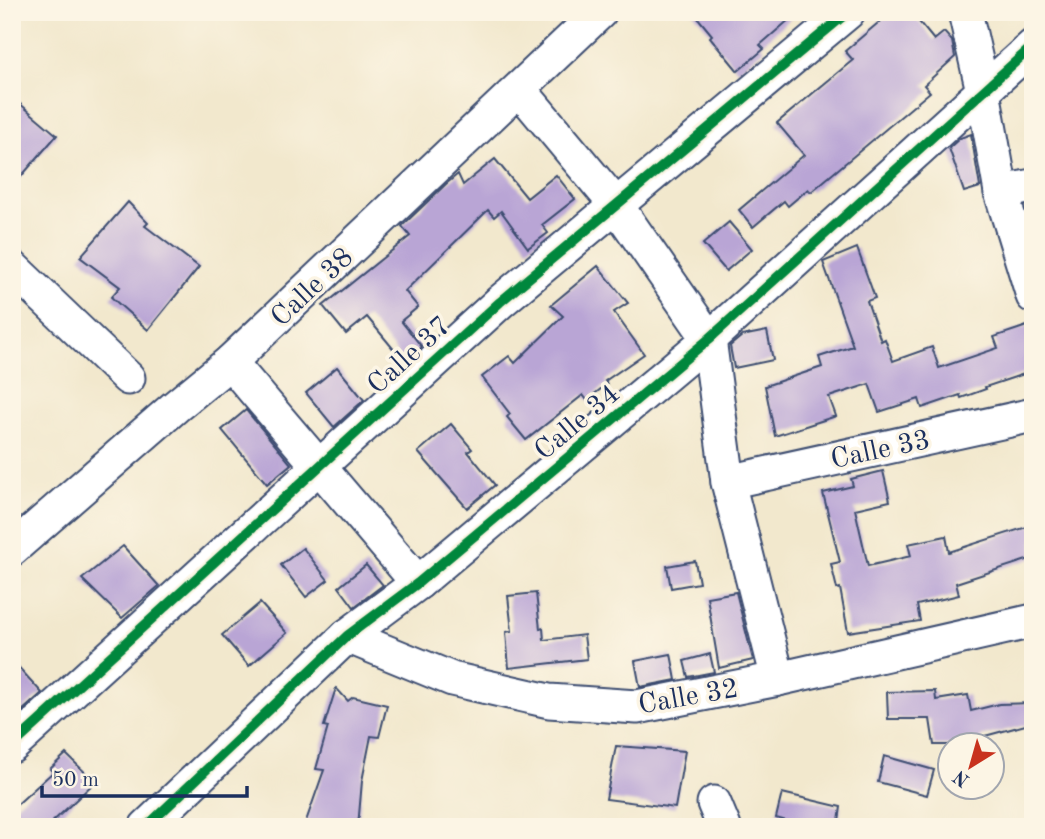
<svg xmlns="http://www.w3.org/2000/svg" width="1045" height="839" viewBox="0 0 1045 839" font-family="'Old Standard TT',serif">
<rect width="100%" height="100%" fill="#fcf5e5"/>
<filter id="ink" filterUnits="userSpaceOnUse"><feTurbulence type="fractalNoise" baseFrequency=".0143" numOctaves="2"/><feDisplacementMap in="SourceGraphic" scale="14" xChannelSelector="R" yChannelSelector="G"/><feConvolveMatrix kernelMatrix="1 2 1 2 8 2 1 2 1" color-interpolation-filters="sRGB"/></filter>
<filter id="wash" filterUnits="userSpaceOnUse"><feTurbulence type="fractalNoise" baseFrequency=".00686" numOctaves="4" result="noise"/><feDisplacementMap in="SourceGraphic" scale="28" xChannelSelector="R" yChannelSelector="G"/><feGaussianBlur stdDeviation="1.57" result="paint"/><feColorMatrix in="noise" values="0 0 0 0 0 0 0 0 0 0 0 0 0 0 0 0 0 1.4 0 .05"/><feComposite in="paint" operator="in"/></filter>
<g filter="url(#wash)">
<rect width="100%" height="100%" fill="#f2e8cd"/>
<g id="blocks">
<g fill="#b9a5d5">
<polygon points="693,12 798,12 760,45 764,49 738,71 710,37 712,35"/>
<polygon points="891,12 911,12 934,40 944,32 952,41 955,57 924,85 930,92 811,192 808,189 788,206 784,201 753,227 739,210 804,155 777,123 853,60 845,51"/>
<polygon points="12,97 57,135 12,187"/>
<polygon points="971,134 980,187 964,192 949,148 960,138"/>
<polygon points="495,159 527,198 556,175 575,199 542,225 548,233 528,248 501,211 494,217 488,210 405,291 418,307 401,321 422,347 405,363 367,317 346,334 323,306 410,236 402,226 446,184 458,174 463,185"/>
<polygon points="128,202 148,223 145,226 199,267 148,330 111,297 120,287 80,257"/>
<polygon points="729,222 752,249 726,271 703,244"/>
<polygon points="857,248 875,298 867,301 881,341 885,339 893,361 932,347 939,368 998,348 994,337 1033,324 1033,371 985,387 986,389 961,398 960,395 922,408 919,399 879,412 869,384 829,397 836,416 775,436 765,386 822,367 819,357 853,346 823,262"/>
<polygon points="598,266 628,303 614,312 644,354 605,381 607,384 587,400 583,395 526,440 507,417 510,414 482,377 509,356 515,363 563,316 551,305"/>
<polygon points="767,331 773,360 734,368 730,346 742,336"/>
<polygon points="337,367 364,400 334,427 306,393"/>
<polygon points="246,410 291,464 267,484 222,430"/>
<polygon points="451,424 472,449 468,452 495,485 467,508 418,452"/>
<polygon points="883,471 890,501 855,509 868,566 911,556 908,544 946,536 949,552 1033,525 1033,558 956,583 959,595 917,605 920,621 848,632 840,588 837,589 831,564 840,562 823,493 853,486 851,479"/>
<polygon points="123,546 159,586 122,618 82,579"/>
<polygon points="303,548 328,580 306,597 281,565"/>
<polygon points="695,561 699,583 671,588 667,566"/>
<polygon points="366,565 383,585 354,607 339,587"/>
<polygon points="736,592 753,660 719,668 707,597"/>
<polygon points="536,593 540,629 543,628 544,640 584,635 587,659 509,668 506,632 512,631 508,596"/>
<polygon points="260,603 287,633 249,666 222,635"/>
<polygon points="671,654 676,680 640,687 635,661"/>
<polygon points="710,654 714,672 688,677 684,661"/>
<polygon points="12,660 42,693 12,720"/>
<polygon points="336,688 348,701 353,697 387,705 379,737 371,736 362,781 358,827 304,827 324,770 316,769 328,727 324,726"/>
<polygon points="935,691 936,700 968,695 971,711 999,704 1033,703 1033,723 981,737 982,745 934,745 930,719 888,719 887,692"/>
<polygon points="616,746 685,751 675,808 606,799"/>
<polygon points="66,754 95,782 47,827 12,827 12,809 53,772 50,769"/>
<polygon points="884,756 934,770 927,795 878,782"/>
<polygon points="782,793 841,807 838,827 808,827 776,818"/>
</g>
</g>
</g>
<g filter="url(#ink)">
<use href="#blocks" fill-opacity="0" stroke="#3b4b6f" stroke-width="2"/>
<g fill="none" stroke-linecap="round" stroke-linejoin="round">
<g stroke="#3b4b6f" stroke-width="37">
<g id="minor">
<polyline points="965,12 983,91 1001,192 1033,296"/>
<polyline points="520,90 616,205 709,339 728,482 778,679"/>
<polyline points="1001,192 1033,186"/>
<polyline points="12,267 128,378"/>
<polyline points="230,362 418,583"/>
<polyline points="728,482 1033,415"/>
<polyline points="12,549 175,407 230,362 600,12"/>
<polyline points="347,636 452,679 549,701 637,707 778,679 1033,621"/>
<polyline points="12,746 500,302 848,12"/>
<polyline points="714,803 724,827"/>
<polyline points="146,827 347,636 418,583 709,339 1033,46"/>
</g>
</g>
<use href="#minor" stroke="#fff" stroke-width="33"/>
<g stroke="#fcf5e5" stroke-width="15">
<g id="cycleway">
<polyline points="12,746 500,302 848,12"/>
<polyline points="146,827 347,636 418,583 709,339 1033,46"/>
</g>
</g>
<use href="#cycleway" stroke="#00873e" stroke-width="10"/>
</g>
</g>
<g text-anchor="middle" stroke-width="7" stroke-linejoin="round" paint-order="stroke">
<g font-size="28" fill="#1b2f5e" stroke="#fcf5e5">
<text transform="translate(311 286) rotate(-43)" y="10">Calle 38</text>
<text transform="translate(408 354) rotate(-42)" y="10">Calle 37</text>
<text transform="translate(576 421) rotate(-40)" y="10">Calle 34</text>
<text transform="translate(880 448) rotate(-12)" y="10">Calle 33</text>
<text transform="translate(688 695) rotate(-10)" y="10">Calle 32</text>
</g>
</g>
<rect width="1045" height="839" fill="none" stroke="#fcf5e5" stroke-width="42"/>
<g transform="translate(971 766) rotate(217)"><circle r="33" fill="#fcf5e5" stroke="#a2a6af" stroke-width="2"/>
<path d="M0-5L12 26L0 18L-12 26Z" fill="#c8321e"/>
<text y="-10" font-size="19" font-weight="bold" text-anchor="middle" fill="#1b2f5e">N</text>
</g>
<path d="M42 786v10h205v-10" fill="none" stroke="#1b2f5e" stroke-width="3.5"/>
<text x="52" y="786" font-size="21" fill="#1b2f5e" stroke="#fcf5e5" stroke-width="5" paint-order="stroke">50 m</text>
</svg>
